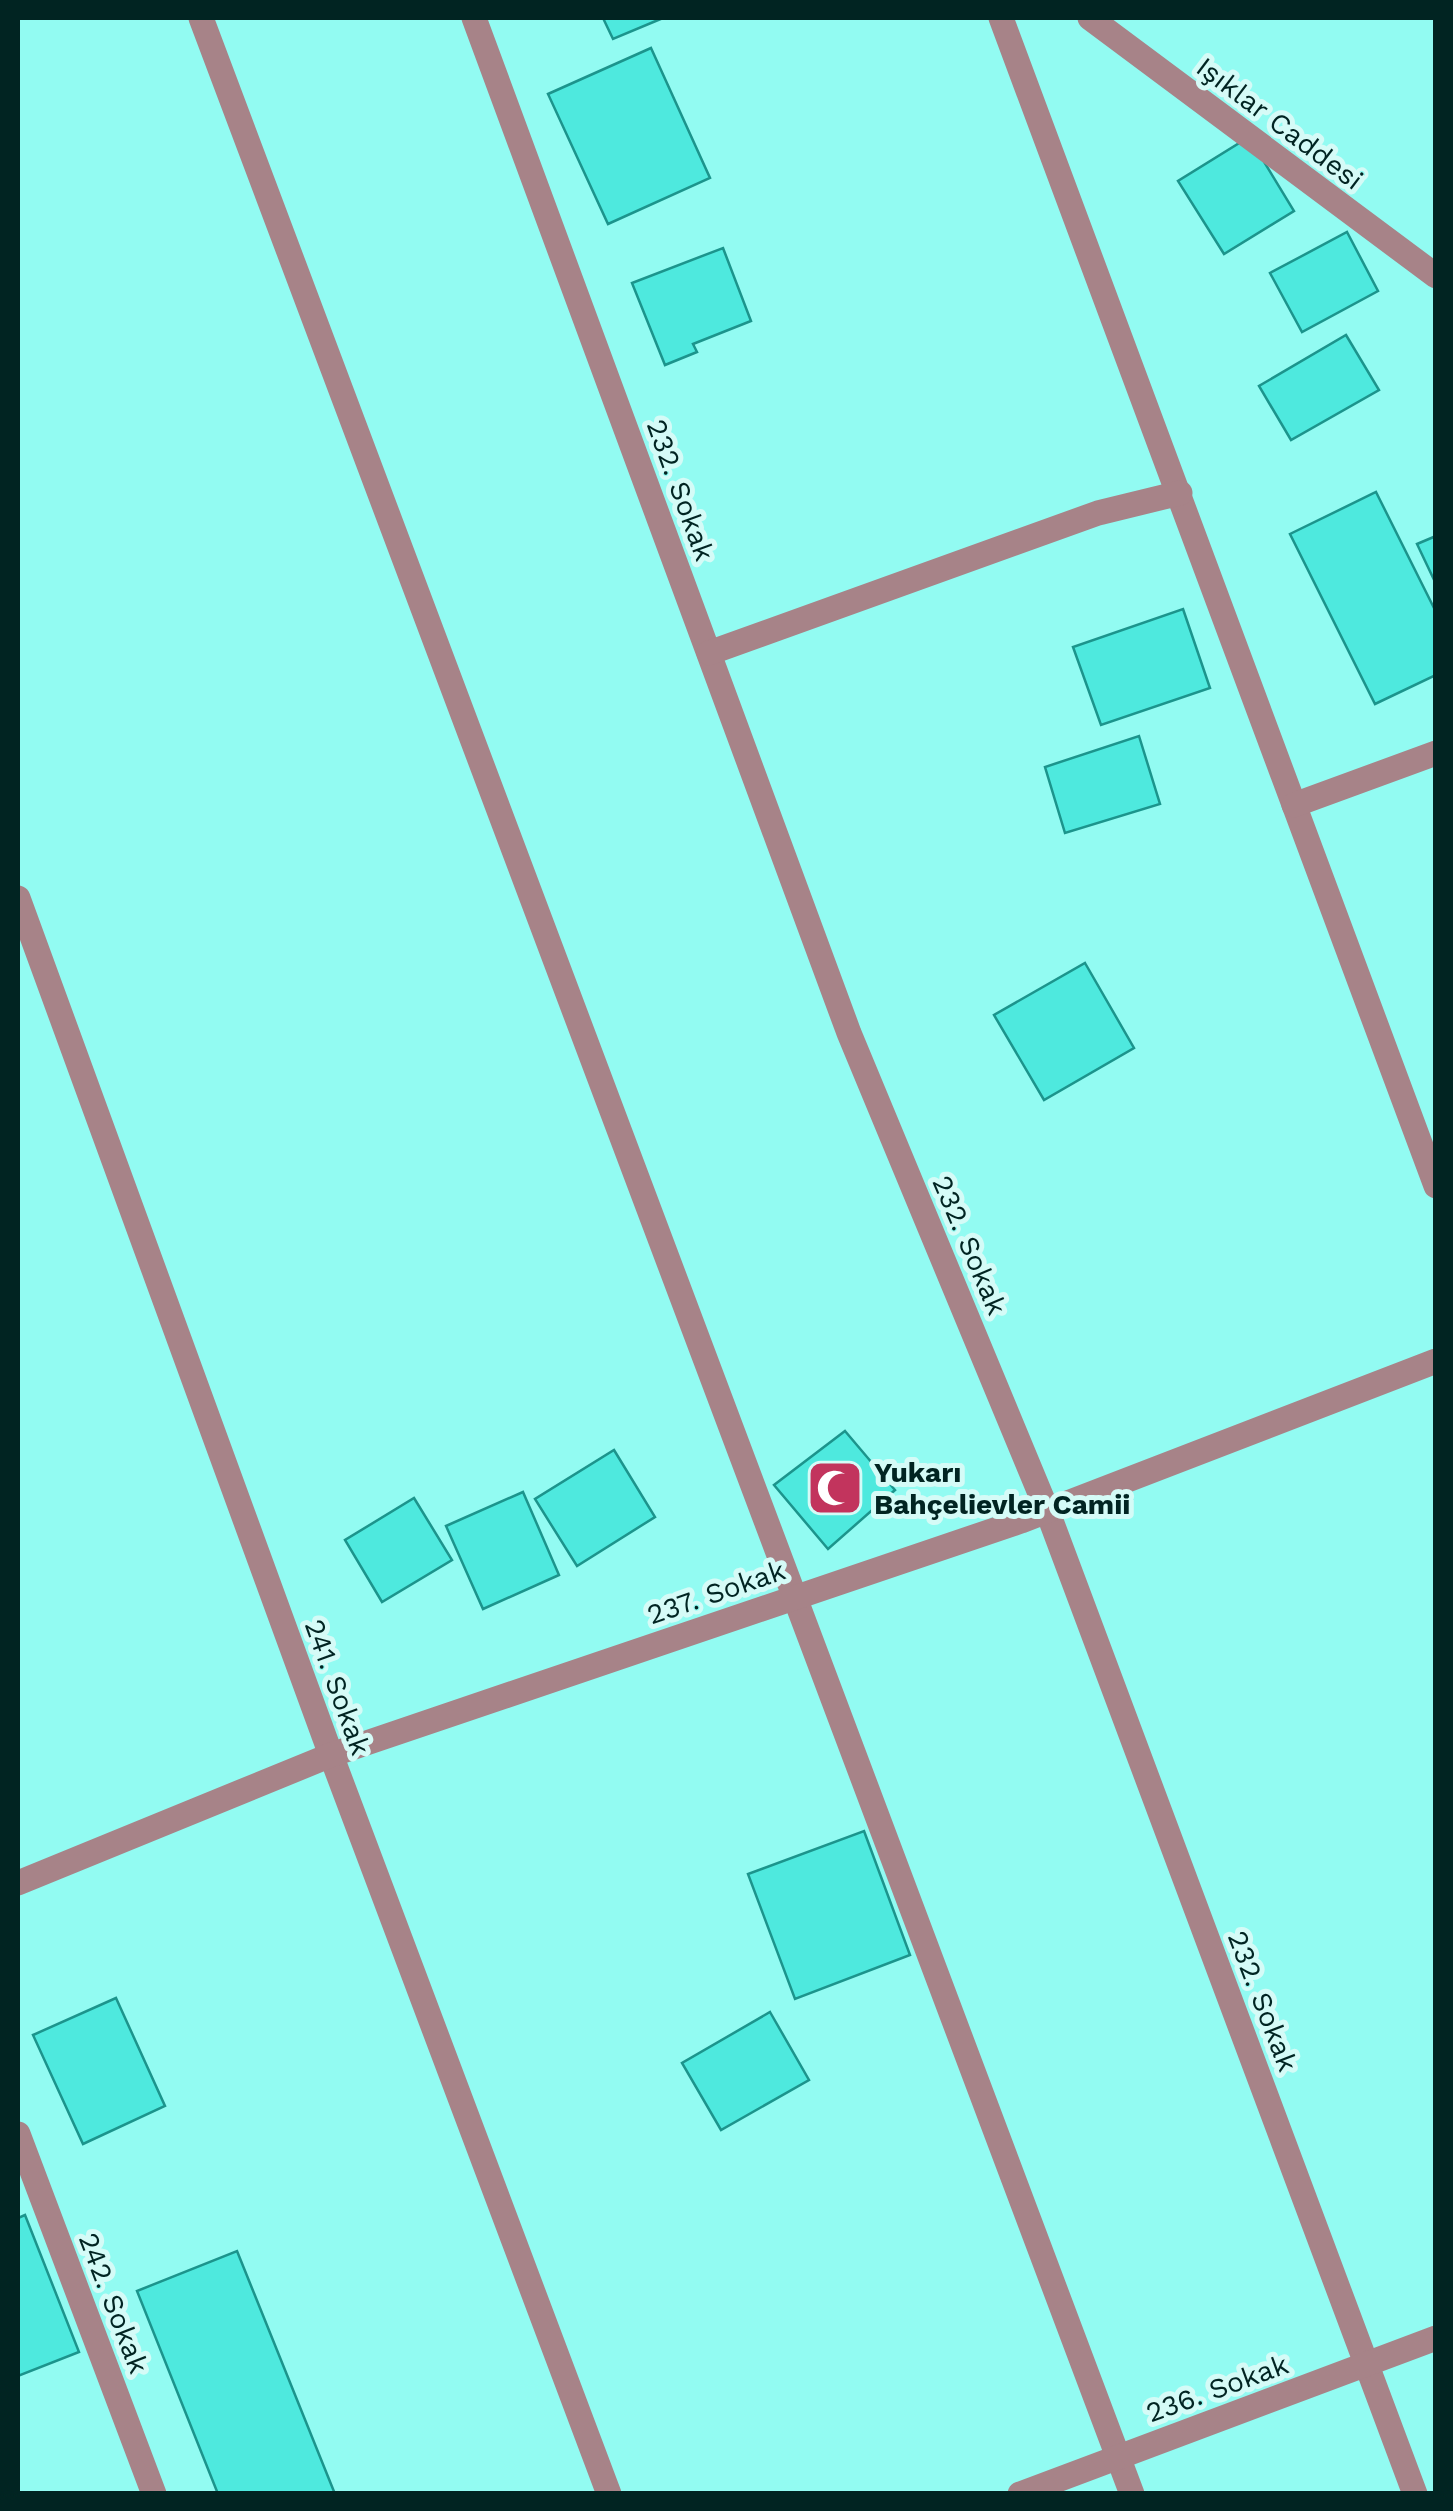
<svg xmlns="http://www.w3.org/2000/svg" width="1453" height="2511" viewBox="0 0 1453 2511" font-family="'Work Sans',sans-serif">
<rect width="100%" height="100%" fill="#92fbf2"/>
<g fill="#4ee9de" stroke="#1c948c" stroke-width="2.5">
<polygon points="603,18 663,18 613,39"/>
<polygon points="651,48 710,178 608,224 548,94"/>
<polygon points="1249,137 1294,211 1224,254 1178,181"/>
<polygon points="1347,232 1378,291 1302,332 1270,273"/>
<polygon points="723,248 751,321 693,344 697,352 665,365 632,283"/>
<polygon points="1346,335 1379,390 1291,440 1259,386"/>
<polygon points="1376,492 1436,612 1436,675 1375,704 1290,534"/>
<polygon points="1436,536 1436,584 1417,544"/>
<polygon points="1183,609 1210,688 1101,725 1073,647"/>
<polygon points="1139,736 1160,804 1065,833 1045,767"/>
<polygon points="1085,963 1134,1048 1044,1100 994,1015"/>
<polygon points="845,1431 895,1490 828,1549 774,1485"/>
<polygon points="614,1450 655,1517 577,1566 535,1499"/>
<polygon points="523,1492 559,1575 483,1609 446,1526"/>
<polygon points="414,1498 452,1560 382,1602 345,1540"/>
<polygon points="864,1831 910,1955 795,1999 748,1874"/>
<polygon points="116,1998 165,2106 83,2144 33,2035"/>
<polygon points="770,2012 809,2080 721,2130 682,2063"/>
<polygon points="25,2215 79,2352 18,2376 18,2218"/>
<polygon points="237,2251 335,2494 218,2494 137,2291"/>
</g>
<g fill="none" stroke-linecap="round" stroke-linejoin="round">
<g stroke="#a78388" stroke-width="25">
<polyline points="201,18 1132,2494"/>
<polyline points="474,18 849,1033 1047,1510 1415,2494"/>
<polyline points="1001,18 1436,1186"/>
<polyline points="1090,18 1436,276"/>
<polyline points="709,653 1098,513 1180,493"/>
<polyline points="1294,805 1436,753"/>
<polyline points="18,898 331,1755 609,2494"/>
<polyline points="18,1883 331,1755 1021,1521 1436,1361"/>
<polyline points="18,2134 154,2494"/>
<polyline points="1020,2494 1436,2338"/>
</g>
</g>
<defs>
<g id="mosque-square" transform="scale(2.875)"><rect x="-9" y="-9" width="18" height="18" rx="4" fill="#c2345d" stroke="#d5fbf7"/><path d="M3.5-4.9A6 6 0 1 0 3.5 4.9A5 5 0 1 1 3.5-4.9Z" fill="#fff"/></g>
</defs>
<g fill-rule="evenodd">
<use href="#mosque-square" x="835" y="1488"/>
</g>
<g text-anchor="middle" stroke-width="10" stroke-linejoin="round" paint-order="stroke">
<g font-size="28" fill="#012422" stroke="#d5fbf7">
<text transform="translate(1280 123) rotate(37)" y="10">Işıklar Caddesi</text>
<text transform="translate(681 490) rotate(70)" y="10">232. Sokak</text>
<text transform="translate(970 1245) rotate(67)" y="10">232. Sokak</text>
<text transform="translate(716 1592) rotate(-19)" y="10">237. Sokak</text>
<text transform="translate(338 1687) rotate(70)" y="10">241. Sokak</text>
<text transform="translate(1263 2001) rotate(69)" y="10">232. Sokak</text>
<text transform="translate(114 2303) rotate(69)" y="10">242. Sokak</text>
<text transform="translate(1217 2388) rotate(-20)" y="10">236. Sokak</text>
</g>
<g font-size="28" font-weight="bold" fill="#012422" stroke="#d5fbf7" text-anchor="start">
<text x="874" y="1482">Yukarı<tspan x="874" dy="32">Bahçelievler Camii</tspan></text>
</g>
</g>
<rect width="1453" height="2511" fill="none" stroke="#012422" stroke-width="40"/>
</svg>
